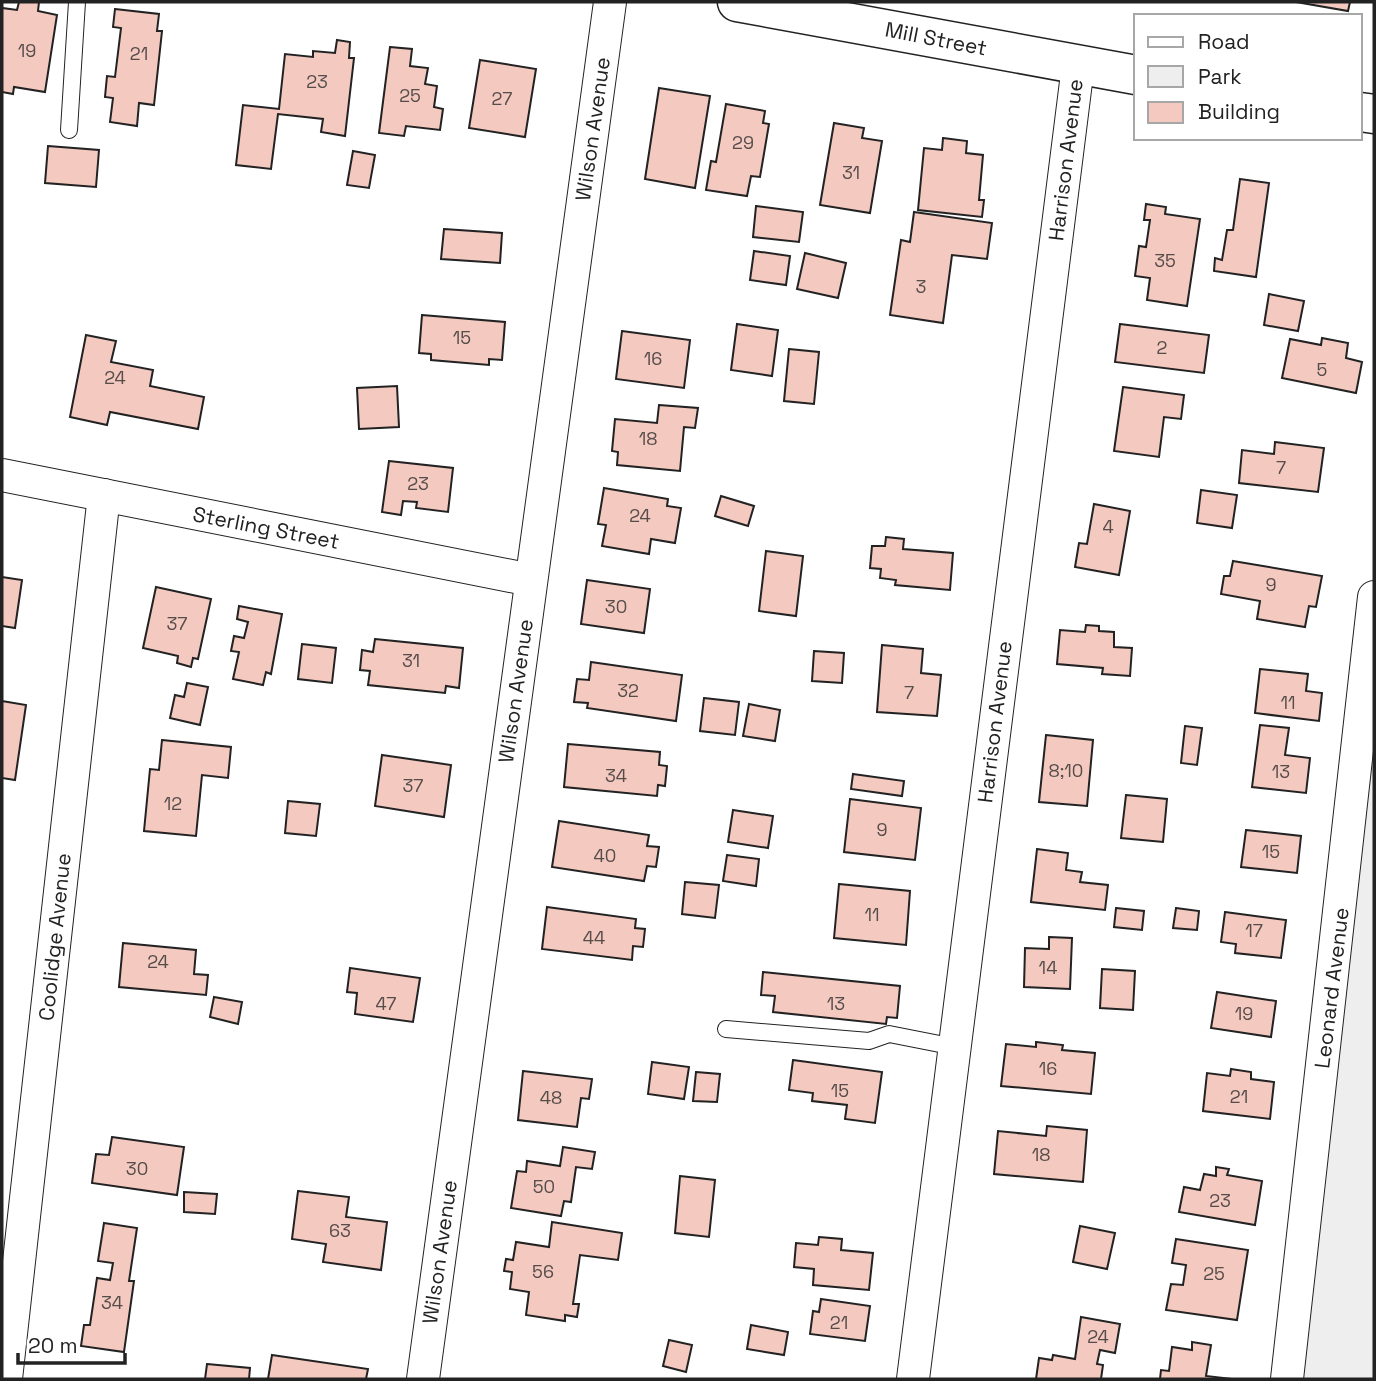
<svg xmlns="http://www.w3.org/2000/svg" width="1376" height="1381" viewBox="0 0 1376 1381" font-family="'Space Grotesk',sans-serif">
<rect width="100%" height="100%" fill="#fff"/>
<polygon fill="#eee" stroke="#6f6f6f" stroke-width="2" points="1374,594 1374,1379 1287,1379"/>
<g fill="#f3c9c0" stroke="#222" stroke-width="2">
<polygon points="19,2 39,2 38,11 57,15 45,92 14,87 13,94 2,92 2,8 17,10"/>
<polygon points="1296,2 1350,2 1348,11"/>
<polygon points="115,9 159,14 157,31 162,31 154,105 139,103 137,126 110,122 113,98 105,97 107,76 115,77 121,28 113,27"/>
<polygon points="337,40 350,42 349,58 354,58 345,136 321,132 323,119 278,114 271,169 236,165 243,105 279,109 285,54 313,57 313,51 335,53"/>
<polygon points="390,47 412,49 410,66 428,68 425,84 437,86 434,107 443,109 440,130 406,126 404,136 379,133"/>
<polygon points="480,60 536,69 525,137 469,128"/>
<polygon points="659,88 710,96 695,188 645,179"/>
<polygon points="726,104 765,111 763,123 769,124 760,177 751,176 747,196 706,190 711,161 716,162"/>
<polygon points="834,123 864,128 862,138 882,141 870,213 820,205"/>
<polygon points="943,138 967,141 966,153 983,155 979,200 984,200 982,217 918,210 924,148 942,150"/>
<polygon points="48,146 99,150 96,187 45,183"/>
<polygon points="353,151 375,155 369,188 347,185"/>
<polygon points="1240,179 1269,183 1256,277 1214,271 1215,258 1222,260 1227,230 1233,230"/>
<polygon points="1146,204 1166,207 1165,214 1200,219 1187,306 1147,300 1150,278 1135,276 1139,246 1146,247 1150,220 1144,220"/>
<polygon points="756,206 803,212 799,242 753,237"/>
<polygon points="914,212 992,223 987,259 952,255 943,323 890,315 901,240 910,242"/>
<polygon points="444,229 502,233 500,263 441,259"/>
<polygon points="754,251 790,256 786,285 750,280"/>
<polygon points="805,253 846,263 838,298 797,289"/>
<polygon points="1269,294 1304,301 1298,331 1264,325"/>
<polygon points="422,315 505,322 502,360 489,359 489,365 431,360 431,354 419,353"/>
<polygon points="737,324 778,330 772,376 731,370"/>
<polygon points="1120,324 1209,335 1204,373 1115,362"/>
<polygon points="622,331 690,340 684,388 616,379"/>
<polygon points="86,335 116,341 111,362 153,370 150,386 204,397 198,429 110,412 107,425 70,417"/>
<polygon points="1322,338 1348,343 1346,358 1362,362 1356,393 1282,378 1290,339 1321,345"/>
<polygon points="789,349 819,352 814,404 784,401"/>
<polygon points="397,386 399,427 359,429 357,388"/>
<polygon points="1123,387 1184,395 1181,419 1164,417 1159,457 1114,451"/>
<polygon points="659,405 698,408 695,428 684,427 680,471 617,465 618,452 612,451 615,419 657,423"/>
<polygon points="1275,442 1324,448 1318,492 1239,483 1242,450 1274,454"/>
<polygon points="389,461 453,468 448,512 416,508 417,502 403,501 401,515 382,512"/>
<polygon points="604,488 668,499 667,506 681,508 675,543 651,539 649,554 602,546 606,525 598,524"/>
<polygon points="1201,490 1237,495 1232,528 1197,523"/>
<polygon points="721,496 754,506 748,526 715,516"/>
<polygon points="1094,504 1130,511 1119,575 1075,567 1079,543 1087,544"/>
<polygon points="886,537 904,539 903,549 953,553 950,590 895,585 896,580 880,578 881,569 870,568 872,546 885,546"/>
<polygon points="766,551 803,556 796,616 759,611"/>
<polygon points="1233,561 1322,576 1316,607 1309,606 1305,627 1257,619 1260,601 1221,594 1224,576 1230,576"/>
<polygon points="2,577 22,580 15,628 2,626"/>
<polygon points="587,580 650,589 644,633 581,624"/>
<polygon points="156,587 211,599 198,659 193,658 191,667 177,663 178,656 143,648"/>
<polygon points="239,606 282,614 271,674 266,672 263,685 233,679 239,652 231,651 234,636 244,638 248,622 237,619"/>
<polygon points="1086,625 1099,626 1099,631 1114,632 1114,647 1132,648 1130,676 1102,674 1103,668 1057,664 1060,630 1085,632"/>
<polygon points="375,639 463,648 459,688 446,686 445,693 368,685 370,671 360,670 362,650 373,652"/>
<polygon points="302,644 336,648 332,683 298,679"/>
<polygon points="882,645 923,649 921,673 941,675 937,716 877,712"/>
<polygon points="814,651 844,653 842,683 812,681"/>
<polygon points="591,662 682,675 676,721 587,708 588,703 574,702 577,679 589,680"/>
<polygon points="1260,669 1308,674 1306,691 1322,693 1319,721 1255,713"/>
<polygon points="187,683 208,687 200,725 170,718 175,695 184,697"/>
<polygon points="704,698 739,702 735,735 700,731"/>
<polygon points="2,701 26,705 15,780 2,778"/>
<polygon points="749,704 780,710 775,741 743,736"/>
<polygon points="1260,725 1289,728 1285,755 1310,758 1306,793 1252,787"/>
<polygon points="1185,726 1202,728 1197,765 1181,763"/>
<polygon points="1046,735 1093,740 1087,806 1039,802"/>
<polygon points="162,740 231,747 228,778 202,775 196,836 144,831 150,769 159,770"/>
<polygon points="568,744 660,752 659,765 667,766 665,786 658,785 657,796 564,787"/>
<polygon points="382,755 451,765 444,817 375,806"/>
<polygon points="853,774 904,781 902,796 851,789"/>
<polygon points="1126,795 1167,799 1163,842 1121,838"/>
<polygon points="850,799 921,808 915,860 844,852"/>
<polygon points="288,801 320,804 316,836 285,833"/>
<polygon points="733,810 773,816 768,848 728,842"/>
<polygon points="559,821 649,835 647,846 659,847 656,867 647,866 644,881 552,867"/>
<polygon points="1246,830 1301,836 1297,873 1241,867"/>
<polygon points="1037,849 1068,853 1066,870 1082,872 1080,882 1108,885 1105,910 1031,902"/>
<polygon points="727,855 759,859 756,886 723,881"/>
<polygon points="685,882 719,885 715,918 682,914"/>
<polygon points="839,884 910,891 906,945 834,938"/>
<polygon points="547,907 636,919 635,928 645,929 643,947 633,946 632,960 542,949"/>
<polygon points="1116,908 1144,911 1142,930 1114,927"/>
<polygon points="1176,908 1199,911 1197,930 1173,928"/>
<polygon points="1225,912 1286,920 1281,958 1235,953 1236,944 1221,942"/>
<polygon points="1049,937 1072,938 1070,989 1024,987 1025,948 1049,949"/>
<polygon points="123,943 196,950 194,974 208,975 206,995 119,987"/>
<polygon points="350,968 420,978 413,1022 355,1014 357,993 347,992"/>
<polygon points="1102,969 1135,971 1133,1010 1100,1008"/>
<polygon points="763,972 900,986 897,1018 887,1017 886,1024 773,1012 775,996 761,995"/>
<polygon points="1217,992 1276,1001 1271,1037 1211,1028"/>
<polygon points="214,997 242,1002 238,1024 210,1017"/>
<polygon points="1036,1042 1063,1045 1062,1050 1095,1053 1091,1094 1001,1086 1006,1044 1036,1047"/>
<polygon points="793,1060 882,1072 875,1123 845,1119 847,1105 812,1101 813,1093 789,1090"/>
<polygon points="652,1062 689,1067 684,1099 648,1094"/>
<polygon points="1231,1069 1251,1072 1251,1079 1274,1082 1270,1119 1203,1111 1207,1073 1230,1076"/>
<polygon points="523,1071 592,1079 589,1099 581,1098 577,1127 518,1120"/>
<polygon points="696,1072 720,1074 717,1102 693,1101"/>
<polygon points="1047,1126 1087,1130 1083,1182 994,1174 998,1131 1046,1136"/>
<polygon points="112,1137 184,1147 177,1195 92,1183 96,1154 109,1155"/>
<polygon points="563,1147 595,1152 592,1169 576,1167 571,1202 564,1201 561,1216 511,1208 517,1171 526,1172 527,1161 560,1166"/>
<polygon points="1216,1167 1229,1169 1227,1175 1262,1181 1255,1225 1179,1212 1184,1187 1200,1190 1204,1174 1216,1176"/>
<polygon points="680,1176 715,1180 709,1237 675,1233"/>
<polygon points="298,1191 349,1197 346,1217 387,1222 381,1270 323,1262 326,1244 292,1239"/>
<polygon points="184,1192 217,1194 215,1214 184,1212"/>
<polygon points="552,1222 622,1233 618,1260 580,1255 573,1304 579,1304 577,1317 565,1315 565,1321 526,1315 529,1292 510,1289 512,1272 504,1271 506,1259 513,1260 516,1242 549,1247"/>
<polygon points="104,1223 137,1228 129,1281 134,1281 124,1352 81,1346 84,1325 90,1325 97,1278 110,1280 113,1263 98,1261"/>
<polygon points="1080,1226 1115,1233 1107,1269 1073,1262"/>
<polygon points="819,1237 842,1239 841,1250 873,1253 869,1290 813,1285 814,1269 794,1267 796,1243 818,1245"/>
<polygon points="1176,1239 1248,1250 1237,1320 1166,1310 1171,1284 1183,1285 1186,1265 1172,1263"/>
<polygon points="821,1299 870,1306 865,1341 810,1334 813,1311 819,1312"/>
<polygon points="1081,1317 1120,1324 1115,1353 1100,1350 1097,1364 1103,1365 1101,1379 1036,1379 1039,1358 1052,1360 1053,1355 1075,1359"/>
<polygon points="751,1325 788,1332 784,1355 747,1349"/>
<polygon points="669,1340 692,1345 686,1372 663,1366"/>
<polygon points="1192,1342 1211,1345 1206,1376 1232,1379 1160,1379 1161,1370 1169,1371 1172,1347 1192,1350"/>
<polygon points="272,1355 368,1369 366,1379 268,1379"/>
<polygon points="207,1364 250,1368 249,1379 205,1379"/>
</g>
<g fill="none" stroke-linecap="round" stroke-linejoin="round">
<g stroke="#222" stroke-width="18">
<g id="lane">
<polyline points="69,130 77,2"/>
<polyline points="726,1029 869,1041 889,1034 955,1047"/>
</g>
</g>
<g stroke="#222" stroke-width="34">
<g id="street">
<polyline points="2,475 531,580"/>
<polyline points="6,1379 104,495"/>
<polyline points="423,1379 610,2"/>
<polyline points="913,1379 1078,66"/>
<polyline points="1287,1379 1374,597"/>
</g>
</g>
<g stroke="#222" stroke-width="41">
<g id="secondary">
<polyline points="737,2 1136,75"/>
<polyline points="1360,112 1374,114"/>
</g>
</g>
<use href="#lane" stroke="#fff" stroke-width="16"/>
<use href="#street" stroke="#fff" stroke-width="32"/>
<use href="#secondary" stroke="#fff" stroke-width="38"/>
</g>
<g text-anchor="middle" stroke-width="5" stroke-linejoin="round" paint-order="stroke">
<g font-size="18" fill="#564c4a">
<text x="27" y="57">19</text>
<text x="139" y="60">21</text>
<text x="317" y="88">23</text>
<text x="410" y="102">25</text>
<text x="502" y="105">27</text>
<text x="743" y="149">29</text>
<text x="851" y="179">31</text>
<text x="1165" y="267">35</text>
<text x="921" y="293">3</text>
<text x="462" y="344">15</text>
<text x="1162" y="354">2</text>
<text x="653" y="365">16</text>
<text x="1322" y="376">5</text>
<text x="115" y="384">24</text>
<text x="648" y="445">18</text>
<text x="1281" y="474">7</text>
<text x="418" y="490">23</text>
<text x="640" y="522">24</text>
<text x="1108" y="533">4</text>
<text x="1271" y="591">9</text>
<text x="616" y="613">30</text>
<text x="177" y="630">37</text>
<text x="411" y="667">31</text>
<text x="628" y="697">32</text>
<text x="909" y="699">7</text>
<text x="1288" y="709">11</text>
<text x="1066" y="777">8;10</text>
<text x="1281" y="778">13</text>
<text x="616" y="782">34</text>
<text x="413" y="792">37</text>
<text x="173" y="810">12</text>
<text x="882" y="836">9</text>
<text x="1271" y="858">15</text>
<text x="605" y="862">40</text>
<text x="872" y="921">11</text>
<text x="1254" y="937">17</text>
<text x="594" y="944">44</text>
<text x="158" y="968">24</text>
<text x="1048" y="974">14</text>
<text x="386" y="1010">47</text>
<text x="836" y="1010">13</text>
<text x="1244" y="1020">19</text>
<text x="1048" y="1075">16</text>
<text x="840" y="1097">15</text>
<text x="1239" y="1103">21</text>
<text x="551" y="1104">48</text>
<text x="1041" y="1161">18</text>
<text x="137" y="1175">30</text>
<text x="544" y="1193">50</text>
<text x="1220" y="1207">23</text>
<text x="340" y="1237">63</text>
<text x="543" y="1278">56</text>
<text x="1214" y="1280">25</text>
<text x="112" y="1309">34</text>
<text x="839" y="1329">21</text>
<text x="1098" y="1343">24</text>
</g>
<g font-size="21" fill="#222" stroke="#fff">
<text transform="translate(936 39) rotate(11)" y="7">Mill Street</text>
<text transform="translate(593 129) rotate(-82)" y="7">Wilson Avenue</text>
<text transform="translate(1066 160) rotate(-83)" y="7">Harrison Avenue</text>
<text transform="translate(266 528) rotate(11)" y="7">Sterling Street</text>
<text transform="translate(516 691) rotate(-82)" y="7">Wilson Avenue</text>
<text transform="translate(995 722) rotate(-83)" y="7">Harrison Avenue</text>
<text transform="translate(55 937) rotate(-84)" y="7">Coolidge Avenue</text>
<text transform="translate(1332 988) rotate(-83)" y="7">Leonard Avenue</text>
<text transform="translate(440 1252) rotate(-82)" y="7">Wilson Avenue</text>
</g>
</g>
<rect width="1376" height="1381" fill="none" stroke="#222222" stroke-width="7"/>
<rect x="1134" y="14" width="228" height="126" fill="#ffffff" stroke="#a7a7a7" stroke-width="2"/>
<rect x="1148" y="37" width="35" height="10" fill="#ffffff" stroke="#a7a7a7" stroke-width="2"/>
<text x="1198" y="49" font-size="21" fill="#222222">Road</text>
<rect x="1148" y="66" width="35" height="21" fill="#eeeeee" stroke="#a7a7a7" stroke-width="2"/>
<text x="1198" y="84" font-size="21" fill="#222222">Park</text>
<rect x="1148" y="102" width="35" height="21" fill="#f3c9c0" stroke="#a7a7a7" stroke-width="2"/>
<text x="1198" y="119" font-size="21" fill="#222222">Building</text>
<path d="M18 1353v10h107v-10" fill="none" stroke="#222222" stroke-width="3.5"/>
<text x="28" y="1353" font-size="21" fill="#222222" stroke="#ffffff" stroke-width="5" paint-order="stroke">20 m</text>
</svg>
